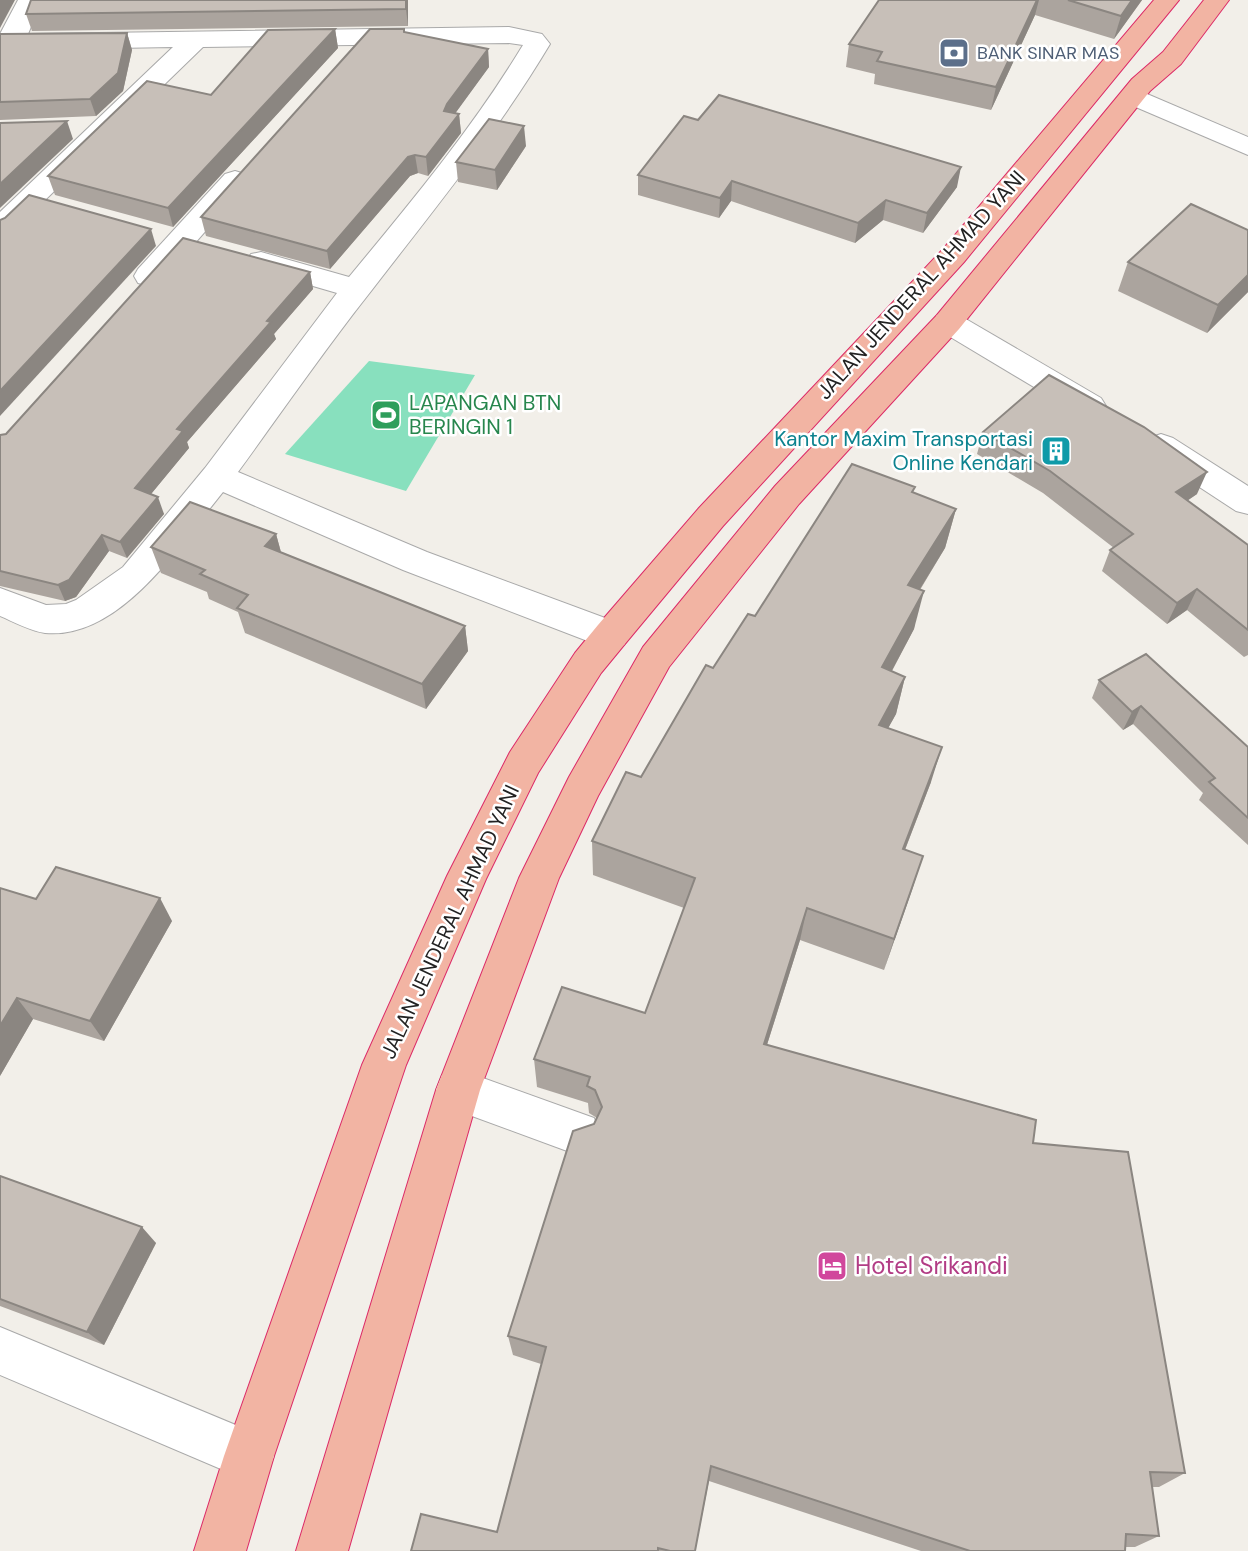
<svg xmlns="http://www.w3.org/2000/svg" width="1248" height="1551" viewBox="0 0 1248 1551" font-family="'DM Sans',sans-serif">
<rect width="100%" height="100%" fill="#f2efe9"/>
<polygon fill="#88e0be" points="369,361 475,375 406,491 285,454"/>
<g fill="none" stroke-linecap="round" stroke-linejoin="round">
<g stroke="#a9a9a9" stroke-width="2">
<g id="minor">
<path d="M18,0H42L28,34L509,27L542,34L550,44C497,133 431,213 368,295C323,352 281,413 238,472L427,552L624,625L629,635L624,645L611,649L598,645L403,570L223,492C181,543 121,640 45,633C30,631 14,622 0,616V588L46,605L66,604L76,600L123,567L205,468L337,293L251,268L246,261L251,254L261,252L349,277C411,202 473,128 523,45L509,43L203,47L10,234L0,237V212L173,47L0,50V34Z"/>
<polygon points="1133,88 1248,137 1248,155 1124,102 1120,96 1124,90"/>
<polygon points="235,171 245,174 249,180 245,186 160,283 149,286 138,283 134,276 138,269 225,174"/>
<polygon points="948,312 959,315 1101,398 1106,406 1101,414 1090,417 1079,414 937,329 933,322 937,315"/>
<polygon points="1161,434 1173,438 1248,486 1248,514 1236,511 1149,454 1145,446 1149,438"/>
<polygon points="458,1069 594,1118 600,1133 594,1148 578,1155 442,1105 436,1090 442,1075"/>
<polygon points="0,1327 267,1438 274,1456 267,1474 249,1481 0,1375"/>
</g>
</g>
<g stroke="#dc2a67" stroke-width="2">
<g id="trunk">
<polygon points="1154,0 1179,0 964,262 723,526 624,645 601,673 538,773 486,879 406,1065 274,1456 246,1551 194,1551 224,1456 362,1065 447,876 510,752 575,653 598,625 699,508 944,248"/>
<polygon points="1204,0 1229,0 1181,64 1150,91 959,329 799,504 669,667 598,796 559,878 480,1090 348,1551 296,1551 436,1090 519,878 569,777 643,647 775,486 937,315 1132,79 1163,52"/>
</g>
</g>
<use href="#minor" fill="#fff" fill-rule="evenodd"/>
<use href="#trunk" fill="#f2b4a3" fill-rule="evenodd"/>
</g>
<g fill="#aba49e">
<polygon points="31,0 408,0 408,26 32,31 26,14"/>
<polygon points="879,0 1142,0 1114,39 1035,15 991,110 874,84 875,74 846,67 849,44"/>
<polygon points="335,29 338,48 173,227 55,195 48,176 211,95"/>
<polygon points="405,32 488,49 489,67 455,113 459,114 461,133 428,176 418,173 410,176 330,269 206,236 201,217"/>
<polygon points="127,33 132,50 123,91 96,116 0,120 0,34"/>
<polygon points="526,146 497,190 458,182 456,162"/>
<polygon points="638,175 957,187 923,233 883,220 855,243 731,201 719,218 638,195"/>
<polygon points="1128,262 1248,292 1207,333 1118,291"/>
<polygon points="310,272 313,289 274,334 276,339 187,442 189,448 151,494 164,514 127,558 109,551 76,597 65,601 0,586 0,435 6,434"/>
<polygon points="983,432 1197,494 1187,501 1248,545 1248,655 1244,657 1187,610 1167,624 1102,571 1110,550 1114,548 1043,493 977,454"/>
<polygon points="914,493 956,509 945,548 920,590 914,629 892,671 905,677 896,714 888,728 931,782 905,850 923,856 884,970 800,940 767,1045 1033,1143 1185,1473 1159,1487 1152,1487 1159,1536 1135,1547 1125,1547 1125,1551 921,1551 709,1481 695,1551 411,1551 497,1532 541,1364 513,1355 508,1336 597,1118 589,1113 588,1103 537,1087 534,1059 645,1013 684,908 593,875 592,841 641,777 713,668 755,616"/>
<polygon points="276,534 281,552 465,626 468,651 426,709 245,633 238,612 209,599 207,592 161,573 151,547"/>
<polygon points="1099,680 1248,747 1248,845 1199,800 1203,793 1133,724 1123,730 1092,698"/>
<polygon points="36,899 172,921 104,1041 33,1019 0,1076"/>
<polygon points="0,1176 156,1243 104,1345 0,1306"/>
</g>
<g fill="#8b8681">
<polygon points="0,0 15,0 0,28"/>
<polygon points="406,0 408,0 408,26 406,9"/>
<polygon points="1037,0 1039,0 1035,15 991,110 996,87"/>
<polygon points="1132,0 1142,0 1114,39 1121,16"/>
<polygon points="335,29 338,48 173,227 168,208"/>
<polygon points="127,33 132,50 123,91 96,116 90,99"/>
<polygon points="488,49 489,67 449,122 444,111 447,104"/>
<polygon points="459,114 461,133 428,176 426,157"/>
<polygon points="67,121 73,139 0,208 0,184"/>
<polygon points="524,126 526,146 497,190 495,170"/>
<polygon points="415,155 418,173 410,176 330,269 327,251 408,157"/>
<polygon points="961,167 957,187 923,233 927,213"/>
<polygon points="732,181 731,201 719,218 720,198"/>
<polygon points="886,200 883,220 855,243 858,223"/>
<polygon points="151,229 156,246 0,416 0,391"/>
<polygon points="310,272 313,289 274,334 276,339 187,442 189,448 142,505 135,488 177,429 267,321"/>
<polygon points="1248,275 1248,292 1207,333 1218,305"/>
<polygon points="1207,472 1197,494 1167,514 1176,492"/>
<polygon points="158,497 164,514 127,558 120,542"/>
<polygon points="956,509 945,548 899,623 908,585"/>
<polygon points="276,534 283,560 265,546"/>
<polygon points="102,535 109,551 76,597 65,601 58,585"/>
<polygon points="1197,589 1187,610 1167,624 1177,603"/>
<polygon points="924,591 914,629 874,704 882,667"/>
<polygon points="465,626 468,651 426,709 422,684"/>
<polygon points="905,677 896,714 870,761 879,725"/>
<polygon points="1141,706 1133,724 1123,730 1132,712"/>
<polygon points="942,747 931,782 892,883 903,849"/>
<polygon points="923,856 912,890 884,970 894,939"/>
<polygon points="160,898 172,921 104,1041 90,1021"/>
<polygon points="807,908 800,940 758,1073 764,1044"/>
<polygon points="17,998 33,1019 0,1076 0,1026"/>
<polygon points="142,1227 156,1243 104,1345 87,1332"/>
</g>
<g fill="#c7bfb8" stroke="#8b8681" stroke-width="2">
<polygon points="31,0 406,0 406,9 26,14"/>
<polygon points="879,0 1037,0 996,87 877,61 882,52 849,44"/>
<polygon points="1068,0 1132,0 1121,16"/>
<polygon points="335,29 168,208 48,176 147,81 211,95 268,30"/>
<polygon points="370,29 404,29 404,32 488,49 447,104 444,111 459,114 426,157 415,155 408,157 327,251 201,217"/>
<polygon points="127,33 118,73 90,99 0,102 0,34"/>
<polygon points="719,95 961,167 927,213 886,200 858,223 732,181 720,198 638,175 684,116 698,120"/>
<polygon points="489,119 524,126 495,170 456,162"/>
<polygon points="67,121 0,184 0,123"/>
<polygon points="29,195 151,229 0,391 0,220 5,218"/>
<polygon points="1191,204 1248,230 1248,275 1218,305 1128,262"/>
<polygon points="183,238 310,272 267,321 271,322 177,429 183,431 135,488 158,497 120,542 102,535 69,580 58,585 0,571 0,435 6,434"/>
<polygon points="1049,375 1144,427 1207,472 1176,492 1248,545 1248,630 1197,589 1177,603 1110,550 1133,534 1050,471 983,432"/>
<polygon points="852,464 915,487 912,492 956,509 908,585 924,591 882,667 905,677 879,725 942,747 903,849 923,856 894,939 807,908 764,1044 1036,1120 1033,1143 1128,1152 1185,1473 1150,1472 1159,1536 1126,1534 1125,1551 970,1551 711,1466 695,1551 670,1551 658,1548 658,1551 411,1551 421,1514 497,1532 546,1347 508,1336 573,1131 594,1124 602,1107 595,1090 587,1086 590,1077 534,1059 562,987 645,1013 695,878 592,841 626,772 641,777 706,665 713,668 748,614 755,616"/>
<polygon points="190,502 276,534 265,546 465,626 422,684 237,608 248,595 200,574 205,570 151,547"/>
<polygon points="1146,654 1248,747 1248,818 1209,782 1215,778 1141,706 1132,712 1099,680"/>
<polygon points="56,867 160,898 90,1021 17,998 0,1026 0,888 36,899"/>
<polygon points="0,1176 142,1227 87,1332 0,1299"/>
</g>
<defs>
<g id="bank-square" transform="scale(1.575)"><rect x="-9" y="-9" width="18" height="18" rx="4" fill="#5c6f8a" stroke="#fff"/><path d="M-6-4H6V4H-6ZM0-2.3a2.3 2.3 0 1 0 0 4.6a2.3 2.3 0 1 0 0-4.6Z" fill="#fff"/></g>
<g id="stadium-square" transform="scale(1.575)"><rect x="-9" y="-9" width="18" height="18" rx="4" fill="#2e9e5b" stroke="#fff"/><path d="M0-5a6.5 5 0 1 0 0 10a6.5 5 0 1 0 0-10ZM-3.5-1.8h7v3.6h-7Z" fill="#fff"/></g>
<g id="building-square" transform="scale(1.575)"><rect x="-9" y="-9" width="18" height="18" rx="4" fill="#0f9aa8" stroke="#fff"/><path d="M-4-6H4V6H1V3H-1V6H-4ZM-2.5-4.3h1.7v1.8h-1.7ZM.8-4.3h1.7v1.8H.8ZM-2.5-1h1.7V.8h-1.7ZM.8-1h1.7V.8H.8Z" fill="#fff"/></g>
<g id="hotel-square" transform="scale(1.575)"><rect x="-9" y="-9" width="18" height="18" rx="4" fill="#d1479c" stroke="#fff"/><path d="M-6-4.5h1.5V1H6V5H4.5V3h-9V5H-6ZM-4 0a1.8 1.8 0 1 1 3.6 0ZM.5 0V-2.5h3Q6-2.5 6 0Z" fill="#fff"/></g>
</defs>
<g fill-rule="evenodd">
<use href="#bank-square" x="954" y="53"/>
<use href="#stadium-square" x="386" y="415"/>
<use href="#building-square" x="1056" y="451"/>
<use href="#hotel-square" x="832" y="1266"/>
</g>
<g text-anchor="middle" stroke-width="5" stroke-linejoin="round" paint-order="stroke">
<g font-size="18" fill="#4e5e75" stroke="#fff" text-anchor="start">
<text x="977" y="59">BANK SINAR MAS</text>
</g>
<g font-size="21" fill="#222" stroke="#fff">
<text transform="translate(921 285) rotate(-48)" y="7">JALAN JENDERAL AHMAD YANI</text>
<text transform="translate(450 922) rotate(-65)" y="7">JALAN JENDERAL AHMAD YANI</text>
</g>
<g font-size="21" fill="#27864d" stroke="#fff" text-anchor="start">
<text x="409" y="410">LAPANGAN BTN<tspan x="409" dy="24">BERINGIN 1</tspan></text>
</g>
<g font-size="21" fill="#0d838f" stroke="#fff" text-anchor="end">
<text x="1033" y="446">Kantor Maxim Transportasi<tspan x="1033" dy="24">Online Kendari</tspan></text>
</g>
<g font-size="24" fill="#b23c85" stroke="#fff" text-anchor="start">
<text x="855" y="1274">Hotel Srikandi</text>
</g>
</g>
</svg>
